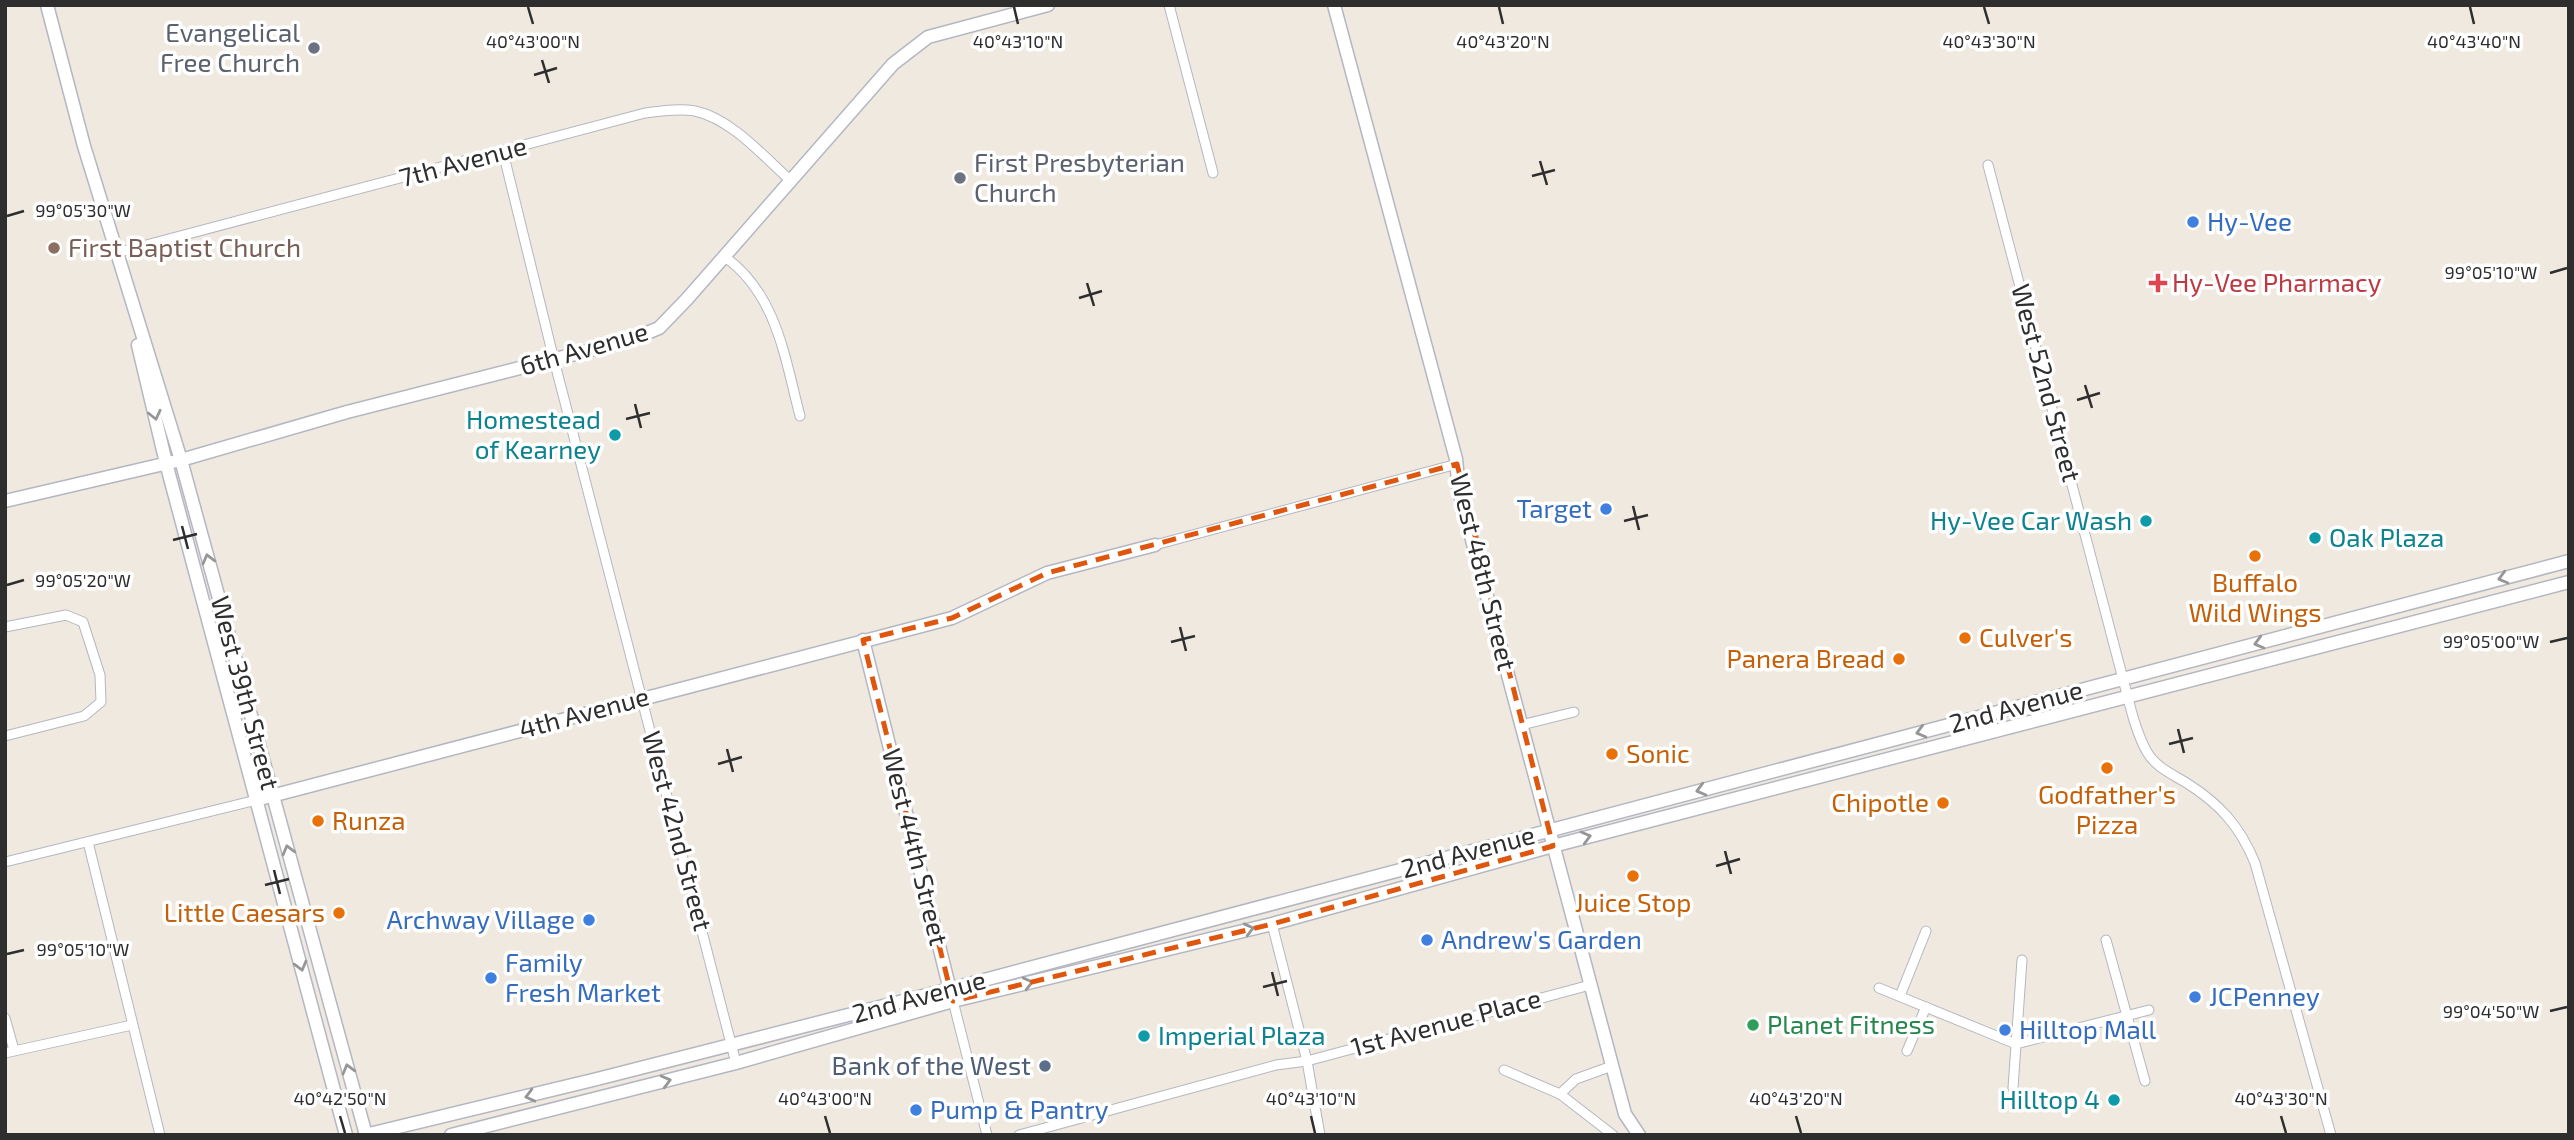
<svg xmlns="http://www.w3.org/2000/svg" width="2574" height="1140" viewBox="0 0 2574 1140" font-family="'Exo 2',sans-serif">
<rect width="100%" height="100%" fill="#f0e9e0"/>
<g fill="none" stroke-linecap="round" stroke-linejoin="round">
<g stroke="#b4b7c2" stroke-width="11">
<g id="street">
<polyline points="1169,5 1213,173"/>
<polyline points="503,152 554,360 736,1063"/>
<path d="M1988,165L2123,679C2129,701 2135,731 2147,752C2156,767 2170,773 2185,782C2219,803 2240,826 2255,863L2331,1135"/>
<path d="M116,253L645,113C661,111 679,108 695,111C732,119 764,157 791,181"/>
<path d="M725,257C777,294 785,359 800,416"/>
<polyline points="1155,545 1457,464"/>
<polyline points="5,627 66,615 83,622 100,675 101,702 84,716 5,736"/>
<polyline points="1521,725 1574,712"/>
<polyline points="88,842 160,1135"/>
<polyline points="5,862 256,800"/>
<polyline points="1272,924 1307,1061 1320,1135"/>
<polyline points="2106,940 2145,1081"/>
<polyline points="1879,988 2016,1044 2149,1010"/>
<polyline points="1900,996 1926,931"/>
<polyline points="953,1001 987,1135"/>
<polyline points="5,1018 14,1050"/>
<polyline points="1907,1051 1926,1007"/>
<polyline points="5,1053 132,1025"/>
<polyline points="1504,1070 1560,1094 1613,1135"/>
<polyline points="2013,1088 2022,960"/>
<polyline points="1560,1094 1576,1079 1612,1066"/>
<polyline points="1019,1135 1276,1065 1307,1061 1590,985"/>
</g>
</g>
<g stroke="#b4b7c2" stroke-width="15">
<g id="secondary">
<polyline points="47,5 84,146 181,460 366,1135"/>
<polyline points="1334,5 1456,459 1459,491 1625,1114 1639,1135"/>
<polyline points="138,345 166,463 346,1135"/>
<polyline points="5,501 181,460 347,412 630,340 659,328 687,299 893,64 928,37 1048,5"/>
<polyline points="863,640 951,994"/>
<polyline points="256,800 952,618 1047,573 1155,545"/>
<polyline points="365,1135 597,1079 950,989 2569,561"/>
<polyline points="451,1135 736,1063 953,1001 1272,924 1553,846 2569,582"/>
</g>
</g>
<use href="#street" stroke="#fff" stroke-width="9"/>
<use href="#secondary" stroke="#fff" stroke-width="12"/>
</g>
<defs><path id="oneway-chevron" d="M-2-3.5L2.5 0L-2 3.5" fill="none" stroke-width="1.6" stroke-linecap="round" stroke-linejoin="round" transform="scale(1.75)"/></defs>
<g stroke="#969696">
<use href="#oneway-chevron" transform="translate(155 415) rotate(77)"/>
<use href="#oneway-chevron" transform="translate(208 559) rotate(-105)"/>
<use href="#oneway-chevron" transform="translate(2503 578) rotate(165)"/>
<use href="#oneway-chevron" transform="translate(2259 643) rotate(165)"/>
<use href="#oneway-chevron" transform="translate(1921 732) rotate(165)"/>
<use href="#oneway-chevron" transform="translate(1701 790) rotate(165)"/>
<use href="#oneway-chevron" transform="translate(1586 837) rotate(-15)"/>
<use href="#oneway-chevron" transform="translate(288 850) rotate(-105)"/>
<use href="#oneway-chevron" transform="translate(1249 929) rotate(-14)"/>
<use href="#oneway-chevron" transform="translate(301 966) rotate(75)"/>
<use href="#oneway-chevron" transform="translate(1028 983) rotate(-14)"/>
<use href="#oneway-chevron" transform="translate(348 1069) rotate(-105)"/>
<use href="#oneway-chevron" transform="translate(666 1081) rotate(-15)"/>
<use href="#oneway-chevron" transform="translate(530 1096) rotate(166)"/>
</g>
<path fill="none" stroke="#df570e" stroke-width="5" stroke-dasharray="14 9" stroke-linejoin="round" d="M1457,464L1553,846L1272,924L953,1001L863,640L952,618L1047,573Z"/>
<path fill="none" stroke="#2e2e2e" stroke-width="2.5" d="M528,7L533,24M1014,7L1018,24M1499,7L1503,24M1984,7L1989,24M2470,7L2474,24M542,60L549,83M534,75L557,68M1540,161L1547,185M1532,176L1555,170M7,216L24,211M2550,273L2567,268M1087,283L1094,306M1079,298L1102,291M2085,385L2092,408M2077,400L2100,393M635,404L641,428M626,419L650,413M1633,506L1639,530M1624,521L1648,515M182,526L188,549M173,540L197,534M7,585L24,580M1180,627L1186,651M1171,642L1195,636M2550,642L2567,638M2178,729L2184,753M2169,744L2193,738M727,749L733,772M718,764L742,757M1725,851L1731,874M1716,866L1740,859M274,870L280,894M265,885L289,879M7,954L24,950M1272,972L1278,996M1263,987L1287,981M2550,1011L2567,1007M340,1116L345,1133M825,1116L830,1133M1311,1116L1315,1133M1796,1116L1801,1133M2281,1116L2286,1133"/>
<g fill="#6b7280" stroke="#fff" stroke-width="2.5">
<circle cx="314" cy="48" r="7"/>
<circle cx="960" cy="178" r="7"/>
</g>
<g fill="#3f7fe0" stroke="#fff" stroke-width="2.5">
<circle cx="2193" cy="222" r="7"/>
<circle cx="1606" cy="509" r="7"/>
<circle cx="589" cy="920" r="7"/>
<circle cx="1427" cy="940" r="7"/>
<circle cx="491" cy="978" r="7"/>
<circle cx="2195" cy="997" r="7"/>
<circle cx="2005" cy="1030" r="7"/>
<circle cx="916" cy="1110" r="7"/>
</g>
<circle fill="#8d6e63" stroke="#fff" stroke-width="2.5" cx="54" cy="248" r="7"/>
<path fill="#e0444e" stroke="#fff" stroke-width="2.5" d="M2154.5 272.5h7v7h7v7h-7v7h-7v-7h-7v-7h7z"/>
<g fill="#0f9aa8" stroke="#fff" stroke-width="2.5">
<circle cx="615" cy="435" r="7"/>
<circle cx="2146" cy="521" r="7"/>
<circle cx="2315" cy="538" r="7"/>
<circle cx="1144" cy="1036" r="7"/>
<circle cx="2114" cy="1100" r="7"/>
</g>
<g fill="#e8710a" stroke="#fff" stroke-width="2.5">
<circle cx="2255" cy="556" r="7"/>
<circle cx="1965" cy="638" r="7"/>
<circle cx="1899" cy="659" r="7"/>
<circle cx="1612" cy="754" r="7"/>
<circle cx="2107" cy="768" r="7"/>
<circle cx="1943" cy="803" r="7"/>
<circle cx="318" cy="821" r="7"/>
<circle cx="1633" cy="876" r="7"/>
<circle cx="339" cy="913" r="7"/>
</g>
<circle fill="#2e9e5b" stroke="#fff" stroke-width="2.5" cx="1753" cy="1025" r="7"/>
<circle fill="#5c6f8a" stroke="#fff" stroke-width="2.5" cx="1045" cy="1066" r="7"/>
<g text-anchor="middle" stroke-width="7" stroke-linejoin="round" paint-order="stroke">
<g font-size="26" fill="#5b616d" stroke="#fff" text-anchor="end">
<text x="300" y="42">Evangelical<tspan x="300" dy="30">Free Church</tspan></text>
<text x="974" y="172" text-anchor="start">First Presbyterian<tspan x="974" dy="30">Church</tspan></text>
</g>
<g font-size="26" fill="#2e2e2e" stroke="#fff">
<text transform="translate(463 162) rotate(-15)" y="9">7th Avenue</text>
<text transform="translate(584 349) rotate(-16)" y="9">6th Avenue</text>
<text transform="translate(2046 383) rotate(75)" y="9">West 52nd Street</text>
<text transform="translate(1483 572) rotate(76)" y="9">West 48th Street</text>
<text transform="translate(245 693) rotate(75)" y="9">West 39th Street</text>
<text transform="translate(2016 707) rotate(-15)" y="9">2nd Avenue</text>
<text transform="translate(584 713) rotate(-15)" y="9">4th Avenue</text>
<text transform="translate(677 831) rotate(75)" y="9">West 42nd Street</text>
<text transform="translate(915 847) rotate(76)" y="9">West 44th Street</text>
<text transform="translate(1468 852) rotate(-15)" y="9">2nd Avenue</text>
<text transform="translate(919 997) rotate(-15)" y="9">2nd Avenue</text>
<text transform="translate(1446 1023) rotate(-15)" y="9">1st Avenue Place</text>
</g>
<g font-size="26" fill="#366cbe" stroke="#fff" text-anchor="start">
<text x="2207" y="231">Hy-Vee</text>
<text x="1592" y="518" text-anchor="end">Target</text>
<text x="575" y="929" text-anchor="end">Archway Village</text>
<text x="1441" y="949">Andrew's Garden</text>
<text x="505" y="972">Family<tspan x="505" dy="30">Fresh Market</tspan></text>
<text x="2209" y="1006">JCPenney</text>
<text x="2019" y="1039">Hilltop Mall</text>
<text x="930" y="1119">Pump &amp; Pantry</text>
</g>
<g font-size="26" fill="#785e54" stroke="#fff" text-anchor="start">
<text x="68" y="257">First Baptist Church</text>
</g>
<g font-size="26" fill="#be3a42" stroke="#fff" text-anchor="start">
<text x="2172" y="292">Hy-Vee Pharmacy</text>
</g>
<g font-size="26" fill="#0d838f" stroke="#fff" text-anchor="end">
<text x="601" y="429">Homestead<tspan x="601" dy="30">of Kearney</tspan></text>
<text x="2132" y="530">Hy-Vee Car Wash</text>
<text x="2329" y="547" text-anchor="start">Oak Plaza</text>
<text x="1158" y="1045" text-anchor="start">Imperial Plaza</text>
<text x="2100" y="1109">Hilltop 4</text>
</g>
<g font-size="26" fill="#c56008" stroke="#fff">
<text x="2255" y="592">Buffalo<tspan x="2255" dy="30">Wild Wings</tspan></text>
<text x="1979" y="647" text-anchor="start">Culver's</text>
<text x="1885" y="668" text-anchor="end">Panera Bread</text>
<text x="1626" y="763" text-anchor="start">Sonic</text>
<text x="2107" y="804">Godfather's<tspan x="2107" dy="30">Pizza</tspan></text>
<text x="1929" y="812" text-anchor="end">Chipotle</text>
<text x="332" y="830" text-anchor="start">Runza</text>
<text x="1633" y="912">Juice Stop</text>
<text x="325" y="922" text-anchor="end">Little Caesars</text>
</g>
<g font-size="26" fill="#27864d" stroke="#fff" text-anchor="start">
<text x="1767" y="1034">Planet Fitness</text>
</g>
<g font-size="26" fill="#4e5e75" stroke="#fff" text-anchor="end">
<text x="1031" y="1075">Bank of the West</text>
</g>
</g>
<g font-size="18" text-anchor="middle" fill="#2e2e2e" stroke="#fff" stroke-width="7" stroke-linejoin="round" paint-order="stroke">
<text x="533" y="48">40°43'00"N</text>
<text x="1018" y="48">40°43'10"N</text>
<text x="1503" y="48">40°43'20"N</text>
<text x="1989" y="48">40°43'30"N</text>
<text x="2474" y="48">40°43'40"N</text>
<text x="83" y="217">99°05'30"W</text>
<text x="2491" y="279">99°05'10"W</text>
<text x="83" y="587">99°05'20"W</text>
<text x="2491" y="648">99°05'00"W</text>
<text x="83" y="956">99°05'10"W</text>
<text x="2491" y="1018">99°04'50"W</text>
<text x="340" y="1105">40°42'50"N</text>
<text x="825" y="1105">40°43'00"N</text>
<text x="1311" y="1105">40°43'10"N</text>
<text x="1796" y="1105">40°43'20"N</text>
<text x="2281" y="1105">40°43'30"N</text>
</g>
<rect width="2574" height="1140" fill="none" stroke="#2e2e2e" stroke-width="14"/>
</svg>
